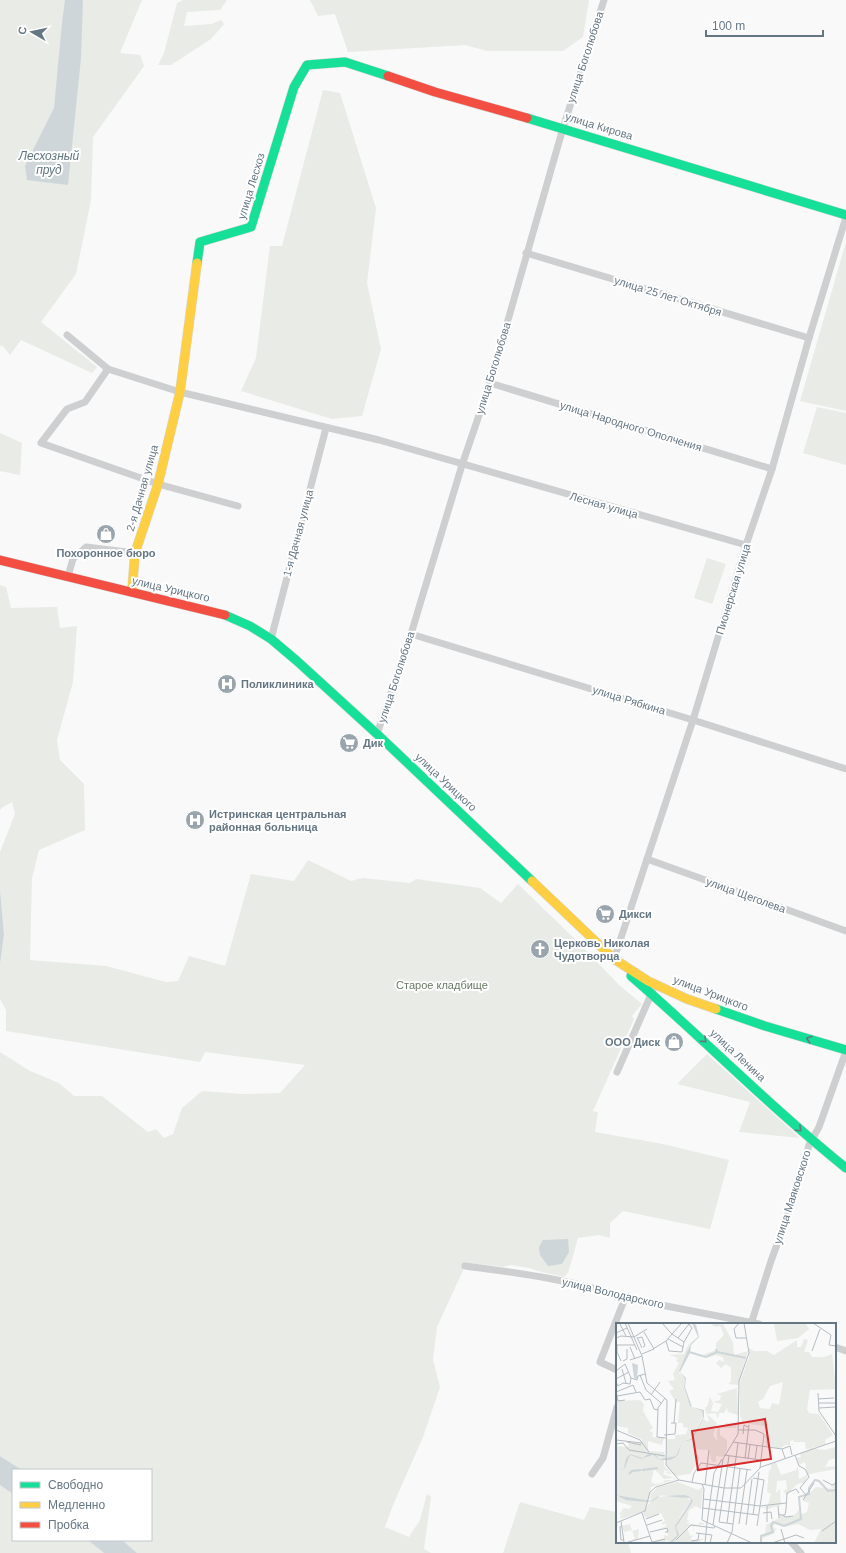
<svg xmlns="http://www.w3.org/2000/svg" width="846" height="1553" viewBox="0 0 846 1553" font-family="Helvetica,sans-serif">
<rect width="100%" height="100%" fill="#f9f9f9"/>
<g fill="#e8ebe6">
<polygon points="0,0 142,0 120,53 140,55 144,66 93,137 91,200 76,274 41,322 97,367 92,373 21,340 10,355 2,345 0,347"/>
<polygon points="183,0 227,0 220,10 187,12 184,26 212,24 221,20 224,24 211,39 171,65 158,65 164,53 177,3"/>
<polygon points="310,0 589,0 583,37 563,51 487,51 465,45 348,52 335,14 318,16"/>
<polygon points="323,90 340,93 376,208 367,283 381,349 362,416 332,419 241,391 256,358 270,246 282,246"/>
<polygon points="846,242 846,411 800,401"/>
<polygon points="817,407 846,413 846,465 803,453"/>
<polygon points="0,433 22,443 20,475 0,471"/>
<polygon points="707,558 726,564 712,604 694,598"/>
<polygon points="0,585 6,587 11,608 57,607 60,628 77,626 73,682 57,740 60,760 84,784 85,830 39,850 32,878 30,960 106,966 166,982 178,981 189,956 225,966 251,874 294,881 308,860 351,881 363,878 410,883 416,879 480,888 501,903 518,884 580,944 619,985 642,1004 632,1016 634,1019 593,1111 598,1112 595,1132 663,1144 729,1160 710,1229 623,1211 610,1223 610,1238 599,1235 578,1238 568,1273 564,1277 538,1271 529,1268 511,1265 504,1267 468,1263 465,1266 437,1327 433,1359 440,1387 423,1437 393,1505 385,1527 409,1537 420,1520 427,1494 431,1497 424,1549 431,1553 137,1553 122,1540 151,1540 151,1470 22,1470 0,1456 0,1052 30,1071 59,1083 74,1096 102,1096 148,1132 156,1129 164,1138 173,1134 182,1108 202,1091 242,1094 280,1093 305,1065 205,1052 200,1062 6,1031 6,1010 0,999 0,964 4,935 0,889 0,852 15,814 12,802 3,807 0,810"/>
<polygon points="707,1054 800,1138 739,1132 750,1102 677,1084"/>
<polygon points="0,1485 13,1494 13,1540 88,1540 104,1553 0,1553"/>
<polygon points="520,1502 584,1520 590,1507 617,1512 617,1542 628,1542 631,1553 503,1553"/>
</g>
<g fill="#ced6d9">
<polygon points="65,0 83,0 81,58 68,185 27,180 25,166 54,108 62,23"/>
<polygon points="0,889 4,935 0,964"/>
<polygon points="568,1239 569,1252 562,1264 548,1266 540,1255 539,1247 543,1240"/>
<polygon points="0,1456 22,1470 13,1470 13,1494 0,1485"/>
<polygon points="88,1540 122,1540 137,1553 104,1553"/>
</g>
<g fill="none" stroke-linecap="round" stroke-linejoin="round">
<g stroke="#d5d6d7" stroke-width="10">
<g id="fast">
<polyline points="527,118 846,215"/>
<polyline points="197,263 200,242 251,227 294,87 307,65 345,62 388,76"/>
<polyline points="225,615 250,626 271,639 297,661 377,734 532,881"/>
<path d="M631,976C704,1039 771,1108 846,1168"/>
<polyline points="716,1009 765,1026 846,1050"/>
</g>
</g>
<g stroke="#d5d6d7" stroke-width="10">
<g id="slow">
<polyline points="132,592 135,553 158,484 180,392 197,263"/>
<polyline points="532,881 614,959 648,981 687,999 716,1009"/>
</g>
</g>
<g stroke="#d5d6d7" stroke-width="10">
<g id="jam">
<polyline points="388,76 435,92 527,118"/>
<polyline points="0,560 225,615"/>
</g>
</g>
<g stroke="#cecfd0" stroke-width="7">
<polyline points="526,253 809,338"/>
<polyline points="67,335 108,369 180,392 379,440 746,545"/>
<polyline points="108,369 85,402 67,409 41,443 158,484 238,506"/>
<polyline points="490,383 772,469"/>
<polyline points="68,576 73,559 86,547 135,553"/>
<polyline points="411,634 693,720 846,769"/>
<polyline points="271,639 326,428"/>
<polyline points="377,734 411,634 462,465 490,383 563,128 604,0"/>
<polyline points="647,859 846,931"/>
<polyline points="614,959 693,720 746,545 772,469 809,338 846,217"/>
<polyline points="617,1072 653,990"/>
<path d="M465,1266C519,1273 574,1280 625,1298L759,1324"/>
<polyline points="751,1324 771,1261 795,1195 809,1145 819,1127 846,1051"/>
<polyline points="835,1347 846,1351"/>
<polyline points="617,1370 600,1362 625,1298"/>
<polyline points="592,1474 603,1458 617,1407"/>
<polyline points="791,1542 801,1553"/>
</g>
<use href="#fast" stroke="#16e098" stroke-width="9"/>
<use href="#slow" stroke="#ffcf43" stroke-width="9"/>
<use href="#jam" stroke="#f24e42" stroke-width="9"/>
</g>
<defs><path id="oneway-chevron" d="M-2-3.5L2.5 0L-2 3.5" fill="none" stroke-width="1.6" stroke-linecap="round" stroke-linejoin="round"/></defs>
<g stroke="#657683">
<use href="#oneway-chevron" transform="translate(809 1039) rotate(-163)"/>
<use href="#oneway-chevron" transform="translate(704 1040) rotate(42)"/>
<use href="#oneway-chevron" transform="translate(799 1129) rotate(43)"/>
</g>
<defs>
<g id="shop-disc" transform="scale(1)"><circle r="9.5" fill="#99a4ac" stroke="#fff"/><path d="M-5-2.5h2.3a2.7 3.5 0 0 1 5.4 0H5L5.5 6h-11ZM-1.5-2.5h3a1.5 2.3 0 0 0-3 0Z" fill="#fff"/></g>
<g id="hospital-disc" transform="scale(1)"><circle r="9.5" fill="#99a4ac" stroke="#fff"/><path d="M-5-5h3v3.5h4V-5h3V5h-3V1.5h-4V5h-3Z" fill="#fff"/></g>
<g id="supermarket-disc" transform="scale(1)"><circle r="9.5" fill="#99a4ac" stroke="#fff"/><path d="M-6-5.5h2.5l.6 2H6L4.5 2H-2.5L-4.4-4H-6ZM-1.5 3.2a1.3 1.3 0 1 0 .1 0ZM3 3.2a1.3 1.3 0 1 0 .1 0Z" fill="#fff"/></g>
<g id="church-disc" transform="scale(1)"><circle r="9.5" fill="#99a4ac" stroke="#fff"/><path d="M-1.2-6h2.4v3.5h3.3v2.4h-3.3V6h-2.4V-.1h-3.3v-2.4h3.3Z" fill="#fff"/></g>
</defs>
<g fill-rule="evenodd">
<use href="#shop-disc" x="106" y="534"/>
<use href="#hospital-disc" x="227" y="684"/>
<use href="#supermarket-disc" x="349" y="743"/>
<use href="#hospital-disc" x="195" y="820"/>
<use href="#supermarket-disc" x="605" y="914"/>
<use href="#church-disc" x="540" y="949"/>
<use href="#shop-disc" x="674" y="1042"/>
</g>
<g text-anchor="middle" stroke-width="4" stroke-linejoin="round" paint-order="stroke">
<g font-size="11" fill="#657683" stroke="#fff">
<text transform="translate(585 57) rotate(-72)" y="4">улица Боголюбова</text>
<text transform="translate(599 126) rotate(17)" y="4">улица Кирова</text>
<text transform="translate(251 186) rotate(-73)" y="4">улица Лесхоз</text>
<text transform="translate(668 296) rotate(17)" y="4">улица 25 лет Октября</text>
<text transform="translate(493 368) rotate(-73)" y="4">улица Боголюбова</text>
<text transform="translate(631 426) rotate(17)" y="4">улица Народного Ополчения</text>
<text transform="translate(142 488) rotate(-74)" y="4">2-я Дачная улица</text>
<text transform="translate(604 505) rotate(16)" y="4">Лесная улица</text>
<text transform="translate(298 533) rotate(-75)" y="4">1-я Дачная улица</text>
<text transform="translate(171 589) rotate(13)" y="4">улица Урицкого</text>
<text transform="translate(733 589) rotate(-73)" y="4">Пионерская улица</text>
<text transform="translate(396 677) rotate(-72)" y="4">улица Боголюбова</text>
<text transform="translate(629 700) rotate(17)" y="4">улица Рябкина</text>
<text transform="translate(446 782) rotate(43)" y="4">улица Урицкого</text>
<text transform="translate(746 895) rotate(20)" y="4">улица Щеголева</text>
<text transform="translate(711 993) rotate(21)" y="4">улица Урицкого</text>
<text transform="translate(738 1055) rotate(43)" y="4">улица Ленина</text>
<text transform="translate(792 1197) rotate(-72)" y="4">улица Маяковского</text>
<text transform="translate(613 1293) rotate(13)" y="4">улица Володарского</text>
</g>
<g font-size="11" font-weight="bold" fill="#657683" stroke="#fff" text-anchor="start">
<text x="106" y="557" text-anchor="middle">Похоронное бюро</text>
<text x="241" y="688">Поликлиника</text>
<text x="363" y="747">Дик</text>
<text x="209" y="818">Истринская центральная<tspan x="209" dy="13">районная больница</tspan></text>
<text x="619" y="918">Дикси</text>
<text x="554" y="947">Церковь Николая<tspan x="554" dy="13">Чудотворца</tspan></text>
<text x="660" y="1046" text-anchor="end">ООО Диск</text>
</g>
<g font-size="11" fill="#687a64" stroke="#fff">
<text x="442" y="989">Старое кладбище</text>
</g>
<g font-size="12" font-style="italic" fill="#60757c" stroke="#fff">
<text x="49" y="160">Лесхозный<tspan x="49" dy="14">пруд</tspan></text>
</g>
</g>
<g transform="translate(616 1323)">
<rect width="220" height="220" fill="#f9f9f9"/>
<path d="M94,0L107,1L117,19L118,32L132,28L122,62L112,61L115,58V45L110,41L105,45L100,40L103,37L108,39L107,34L100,32L91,35L78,33L90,34L92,32L84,33L100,27V20L108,12L104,3L99,4ZM158,0H189L193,6L182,15L161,18ZM188,16L192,17L188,29H193L196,34H208L216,31L220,66L194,67L191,86L193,90L203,91L217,112L209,117L210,122L190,126L189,119H178L177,117L174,118V122L178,120L176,122H169L163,126L150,123L149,113L152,108L147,104H154L134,101L132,104V99L129,97L127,101L124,92V59L133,34V25L138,28H151L158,32L181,17V24H185ZM167,59L163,82L156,80L154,86L144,85L142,79L147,76L154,63ZM74,18L72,30L64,45L63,50L69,56L68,64L74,83L86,88L87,93L75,116L66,119L60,133L50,136V116H59V112L70,111L72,105L67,104V100H62L64,79H60L53,68L58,66L52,58L59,57L57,51L63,40L60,37L62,35L53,32L68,31ZM121,65L122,92L112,89L111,85L108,90H103L102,96L100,90L90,91L89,84H91L94,74L97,80L95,88L102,89L106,81L97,79L104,77L105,73L101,71ZM0,71L2,78L24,77L28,81L27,88L37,105L33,108L37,109L36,114L48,115L46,122L32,118V128L48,129L49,136L32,131L25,135L14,131L8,145L0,150V123L12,124L13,120H26V117L12,110V105L0,103ZM91,91L101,100L97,112L101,118V104L111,103L109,100H121L120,105H104V112L111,117V127L107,134L100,133V139H96L93,127L80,126L82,127L79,131L82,132L83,137L77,147L74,151L59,153L51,144L50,137L62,133L66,119L76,117L87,95L91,99L93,98ZM220,124V135L213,137L209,144L220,143V146L193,151L188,160L181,161L171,172L167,168L171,166L170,157L161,158L160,170L164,166L165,182L152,186L144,184H151L155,171L151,169L153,147L155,146V142L150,143L160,139L165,152L180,147L182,143L183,156L191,152L189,139L183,142L181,135L185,134L184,130L195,125L208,127ZM14,132L26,136L37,132L48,137V143L56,151L48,150L53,149L49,147L47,151L61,156L35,164L32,178L0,172V151L9,145ZM38,146L48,156L58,155L59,157H49L47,160L39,161L35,159ZM62,159L82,167L87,164L85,186L80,183L73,187L71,197L74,198L70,200L82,202L84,199L90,201L78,203V210L77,202L71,205L74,213L77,212L74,218L88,215L82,220H56L61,214L60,204L66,192L77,178L74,174L46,172L34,178L35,170L42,164ZM220,160V220H198L205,206L194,207L182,201L168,204L159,200L157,204L158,206L161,205L157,211L147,215L145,220L144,212L149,211L150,202L163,195V191L167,194L177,193L183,187L184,192L191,189L193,180L187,178L188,175L200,164L218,166L215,163ZM0,173L31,179L29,188L5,196L4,190L8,185L13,186L16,183L0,178ZM43,174H70L75,178L66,190L60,202L61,211L54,220L50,217V220H31L49,215L47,212L52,213L51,204L39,207L51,203L49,200L48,202L45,200L49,198L45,190L30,195L27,191L34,179ZM14,201L16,208L23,206L22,216L35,214L9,219L19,216L16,207L8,209L6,203Z" fill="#e8ebe6" fill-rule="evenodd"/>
<path d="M76,0L80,2L83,14L75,22L74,30L64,49L70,55L69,64L76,84L88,87V94L76,117L66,119L62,132L60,134L54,137H45L37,132L25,136L14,132L9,145L0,151L8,145L10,136L14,131L26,135L32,131L39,132L44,136L60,133L66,119L75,116L87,95L86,88L74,83L68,64L69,56L63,48L75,20L82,14ZM16,40L22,42L21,56L18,55ZM0,172L35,178L41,174L44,173L69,172L74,174L77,178L60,204L63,212L56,220H53L61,212L59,203L75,178L74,175L44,173L37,178L31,179L10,177Z" fill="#ced6d9"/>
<path fill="none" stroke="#ced6d9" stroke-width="2" d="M73,29L90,34L101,29L100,26M101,29L130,35M26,147L42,145M13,151L16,148L25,147M145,220V213L157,209L155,203L157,199L168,203L185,196L183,174L193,171V165L199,157L203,158L212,168L220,167"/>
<path fill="none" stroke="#b5bdc3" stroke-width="1" d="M9,0L21,27M12,0L26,33L31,60L51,77L50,142L63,157M46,0L54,9L56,11L68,19L66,29L53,28L50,18L56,11L66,0M123,0L118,6L120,15H130M197,0L215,12L213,22L220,23M4,1L10,13M0,10L11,5M21,14L26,25M0,15L5,13L18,14L31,6M22,15L26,14L29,23L27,24M62,15L73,1M52,16L67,24M0,19L1,22H19M68,19L76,5L72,0M1,22V29L5,38M14,24L19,36M37,26L50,18M196,28L204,6M26,31L38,26L28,9M14,37L26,33M7,38L11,36V26M6,46L10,60M0,48L9,41L15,55L21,57L22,53L29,51M24,52L30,67L45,80M0,56L13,49M0,59L2,63L7,60L14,61L15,55M20,69L17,62L0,69L1,73L24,69L29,77L34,76L38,86L42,87M202,70L203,88L220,113M35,72L44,59M1,73L2,78L9,77M49,75L42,85L41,114L50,115M202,76L218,75M202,80H219M203,85L219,84M58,100L60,76M0,107L24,117L33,129M122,107H139L148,111L144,145M127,111L128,102L132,104M48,112L59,111L60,100H55M0,117L26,120M11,119L25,122M117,119L166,126L169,135M0,121L7,120L13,127L49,133M166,126L174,123L176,132M108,132L145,137M179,132L183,143L189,146L193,154L184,165L190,172M113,133L103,199L117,201M129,135L133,102M132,136L134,122M139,137L141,123M137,155L148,157L141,203M207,157L216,162L220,160M76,159L78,150L85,140L135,147M86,161L88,166L86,197L136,220M89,162L93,127M87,176L144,183L170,180M187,177L198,160M151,183V199M162,183L163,195M86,185L142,192M26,190L36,219M147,190L155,189L156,196M163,191L170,194L177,193M137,192L143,149M166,192H169L170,186L171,170L180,166L183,170M30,196L43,191M5,198L8,219M0,200L29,188L34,169L40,164L63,157L108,165H125L145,144L220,118M91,200L98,150L106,136M111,200L122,120M123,201L131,147M31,202L46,197M97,202L107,136L122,111L123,58L133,30L128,0M130,202L136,156M6,203L4,204L5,217H8M165,206L169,220M206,208L220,198M34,209L51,205L52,209H49M80,210L96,212L94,220M60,217L75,202L98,205L99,203M75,218L82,217L83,210M9,220L34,213M33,220L49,216M89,220L91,200M111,220L116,209L124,146M156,220L180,212L188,215"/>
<path fill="#d62828" fill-opacity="0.15" stroke="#d62828" stroke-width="2" d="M149,96L155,136L82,147L76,108Z"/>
<rect width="220" height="220" fill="none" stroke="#657683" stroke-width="2"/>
</g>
<rect x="12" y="1469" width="140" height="72" fill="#ffffff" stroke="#c1c8cd"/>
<rect x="20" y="1482" width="20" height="6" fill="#16e098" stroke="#c1c8cd"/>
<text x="48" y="1489" font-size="12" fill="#657683">Свободно</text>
<rect x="20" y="1502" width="20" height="6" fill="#ffcf43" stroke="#c1c8cd"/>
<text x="48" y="1509" font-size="12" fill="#657683">Медленно</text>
<rect x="20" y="1522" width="20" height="6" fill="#f24e42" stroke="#c1c8cd"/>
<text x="48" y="1529" font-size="12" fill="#657683">Пробка</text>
<g transform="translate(32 32) rotate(279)" stroke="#ffffff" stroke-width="3" paint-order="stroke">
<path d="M0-3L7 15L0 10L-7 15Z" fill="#657683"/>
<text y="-6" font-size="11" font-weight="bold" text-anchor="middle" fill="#657683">С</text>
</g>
<path d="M706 30v6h117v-6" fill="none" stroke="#657683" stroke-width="2"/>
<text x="712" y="30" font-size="12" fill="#657683" stroke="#ffffff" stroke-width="3" paint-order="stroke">100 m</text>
</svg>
